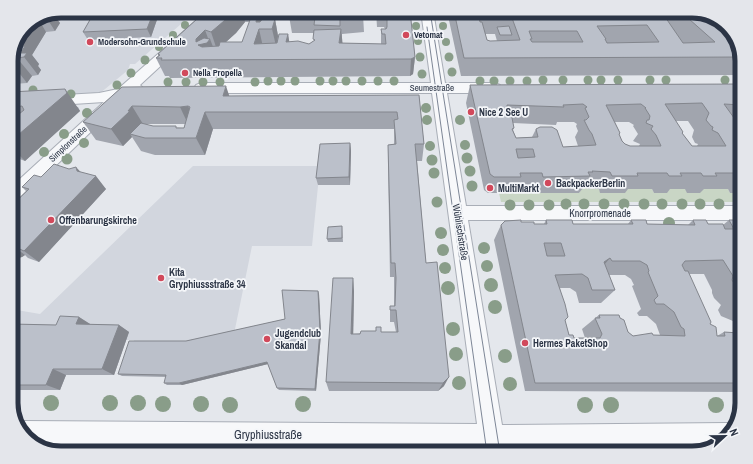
<svg xmlns="http://www.w3.org/2000/svg" width="753" height="464" viewBox="0 0 753 464" font-family="'Archivo Narrow',sans-serif">
<rect width="100%" height="100%" fill="#e4e7ec"/>
<g fill="#d2d6de">
<polygon points="61,11 196,11 135,64 130,64 128,70 99,94 11,100 11,58 26,25"/>
<polygon points="193,166 320,166 312,246 252,246 234,334 194,343 133,344 134,340 126,340 114,375 66,375 60,390 11,390 11,309 40,314"/>
</g>
<polygon fill="#c9d6c5" points="582,188 599,189 601,193 625,193 624,189 652,189 654,193 665,189 728,189 730,193 742,193 742,202 501,202 499,193 513,190 534,190 535,193 579,193"/>
<g fill="none" stroke-linecap="round" stroke-linejoin="round">
<g stroke="#a9aeb7" stroke-width="2">
<g id="minor">
<polygon points="207,11 220,11 140,85 144,89 142,92 128,96 17,203 11,205 11,187 104,102 11,108 11,98 99,93 118,89"/>
<polygon points="421,11 433,11 445,83 495,83 500,85 502,88 500,91 495,93 447,93 466,206 742,206 742,220 468,220 502,425 727,423 736,427 717,446 708,449 506,450 507,453 481,453 481,450 36,446 18,428 17,424 24,421 477,424 432,93 201,93 196,91 194,88 196,85 201,83 431,83"/>
</g>
</g>
<use href="#minor" fill="#f7f8fa" fill-rule="evenodd"/>
<g stroke="#7d8696" stroke-width="1">
<polyline points="430,11 500,453"/>
<polyline points="427,27 487,453"/>
</g>
</g>
<g fill="#899d89">
<circle cx="185" cy="25" r="4"/>
<circle cx="416" cy="26" r="4"/>
<circle cx="443" cy="26" r="4"/>
<circle cx="173" cy="35" r="4"/>
<circle cx="418" cy="41" r="4"/>
<circle cx="446" cy="42" r="4"/>
<circle cx="159" cy="47" r="4"/>
<circle cx="420" cy="57" r="4.5"/>
<circle cx="449" cy="57" r="4.5"/>
<circle cx="145" cy="60" r="4.5"/>
<circle cx="452" cy="72" r="4.5"/>
<circle cx="131" cy="73" r="4.5"/>
<circle cx="422" cy="74" r="4.5"/>
<circle cx="543" cy="80" r="4.5"/>
<circle cx="563" cy="80" r="4.5"/>
<circle cx="588" cy="80" r="4.5"/>
<circle cx="601" cy="80" r="4.5"/>
<circle cx="618" cy="80" r="4.5"/>
<circle cx="650" cy="80" r="4.5"/>
<circle cx="666" cy="80" r="4.5"/>
<circle cx="725" cy="80" r="4.5"/>
<circle cx="268" cy="81" r="4.5"/>
<circle cx="281" cy="81" r="4.5"/>
<circle cx="295" cy="81" r="4.5"/>
<circle cx="320" cy="81" r="4.5"/>
<circle cx="333" cy="81" r="4.5"/>
<circle cx="346" cy="81" r="4.5"/>
<circle cx="362" cy="81" r="4.5"/>
<circle cx="378" cy="81" r="4.5"/>
<circle cx="394" cy="81" r="4.5"/>
<circle cx="480" cy="81" r="4.5"/>
<circle cx="494" cy="81" r="4.5"/>
<circle cx="510" cy="81" r="4.5"/>
<circle cx="527" cy="81" r="4.5"/>
<circle cx="168" cy="82" r="4.5"/>
<circle cx="186" cy="82" r="4.5"/>
<circle cx="203" cy="82" r="4.5"/>
<circle cx="220" cy="82" r="4.5"/>
<circle cx="255" cy="82" r="4.5"/>
<circle cx="117" cy="85" r="4.5"/>
<circle cx="33" cy="90" r="4.5"/>
<circle cx="71" cy="94" r="4.5"/>
<circle cx="426" cy="108" r="5"/>
<circle cx="87" cy="113" r="5"/>
<circle cx="427" cy="120" r="5"/>
<circle cx="460" cy="120" r="5"/>
<circle cx="64" cy="134" r="5"/>
<circle cx="84" cy="143" r="5"/>
<circle cx="465" cy="145" r="5"/>
<circle cx="430" cy="146" r="5"/>
<circle cx="44" cy="152" r="5"/>
<circle cx="467" cy="158" r="5.5"/>
<circle cx="67" cy="159" r="5.5"/>
<circle cx="432" cy="160" r="5.5"/>
<circle cx="470" cy="171" r="5.5"/>
<circle cx="434" cy="173" r="5.5"/>
<circle cx="472" cy="186" r="5.5"/>
<circle cx="437" cy="202" r="5.5"/>
<circle cx="566" cy="204" r="5.5"/>
<circle cx="584" cy="204" r="5.5"/>
<circle cx="604" cy="204" r="5.5"/>
<circle cx="624" cy="204" r="5.5"/>
<circle cx="644" cy="204" r="5.5"/>
<circle cx="662" cy="204" r="5.5"/>
<circle cx="682" cy="204" r="5.5"/>
<circle cx="700" cy="204" r="5.5"/>
<circle cx="719" cy="204" r="5.5"/>
<circle cx="510" cy="205" r="5.5"/>
<circle cx="529" cy="205" r="5.5"/>
<circle cx="549" cy="205" r="5.5"/>
<circle cx="669" cy="223" r="6"/>
<circle cx="441" cy="233" r="6"/>
<circle cx="484" cy="248" r="6"/>
<circle cx="443" cy="250" r="6"/>
<circle cx="487" cy="266" r="6"/>
<circle cx="445" cy="268" r="6"/>
<circle cx="491" cy="285" r="7"/>
<circle cx="448" cy="288" r="7"/>
<circle cx="495" cy="307" r="7"/>
<circle cx="453" cy="329" r="7"/>
<circle cx="456" cy="354" r="7"/>
<circle cx="505" cy="356" r="7"/>
<circle cx="459" cy="383" r="7"/>
<circle cx="510" cy="384" r="7"/>
<circle cx="51" cy="403" r="8"/>
<circle cx="110" cy="403" r="8"/>
<circle cx="138" cy="403" r="8"/>
<circle cx="163" cy="404" r="8"/>
<circle cx="201" cy="404" r="8"/>
<circle cx="303" cy="404" r="8"/>
<circle cx="230" cy="405" r="8"/>
<circle cx="585" cy="405" r="8"/>
<circle cx="611" cy="405" r="8"/>
<circle cx="716" cy="405" r="8"/>
</g>
<g fill="#a1a5ae" fill-rule="evenodd">
<polygon points="95,11 160,11 151,37 88,40 83,32"/>
<path d="M206,11H266L267,18L275,19L278,36L288,34L289,42L309,44L314,41V33H292L289,16L363,15L364,32L342,34V43L381,44V29H385L384,27H377L376,11H410L415,57L413,74L410,76L170,78L169,76H165L156,58L158,56V54ZM245,22H250L242,42H226L236,33Z"/>
<path d="M447,11H591L590,13H605L603,11H692L742,57V75L461,76ZM485,34H495L497,41H490L487,40Z"/>
<polygon points="55,14 56,16 55,17 60,23 55,31 46,32 32,55 39,64 38,66 41,70 38,75 32,76 27,83 14,84 11,89 11,58 26,25"/>
<path d="M742,84V127H740L742,129V193H730L728,189H704L700,193H687L685,189H670L667,193H654L652,189H628L625,193H600L599,189L583,188L579,193H535L534,190H515L514,193H488L484,190L466,103L470,85ZM676,121H688L694,130L692,137L695,143L698,144L697,146H692L682,133ZM557,122H574L577,124L576,126L578,131L575,137L578,146L563,147L536,129L532,137L516,138L513,130L514,128L513,123L556,125ZM615,122H629L634,125L633,126L638,134L633,141L640,144L639,146H630L625,144L622,141L619,135L620,133Z"/>
<path d="M122,87L229,96L419,95L424,144L422,161H417L426,263L444,386L438,391H329L326,382L353,278L354,292L353,334L381,332H396L394,322H390V306H394V277H390L388,162V145L394,144V129H213L205,155H155L141,151L132,137L123,146L96,140L83,122ZM144,124H185L184,128L153,126Z"/>
<polygon points="11,92 78,107 80,111 25,161 14,157 20,163 11,173"/>
<polygon points="350,143 351,151 350,185 318,185 316,178"/>
<polygon points="80,172 106,189 39,262 28,258 25,255 22,257 11,260 11,206 26,191 22,187 41,177"/>
<path d="M546,220L573,224H628L631,220L647,224L688,225L693,220L708,224L723,225L729,220H742V392L525,391L494,240L501,225L521,222L534,224H544ZM689,274H704L712,290V293L714,298L721,305L718,310L721,316L733,321L738,333L724,332L717,336L710,324ZM609,275H625L631,279L634,285L632,286L641,309L637,313L639,316H647L656,324L660,335L633,336L628,332L620,318L599,315L582,329L585,338H574L569,335L565,320L560,288H570L576,292L579,303H601L615,290Z"/>
<polygon points="342,226 343,242 328,242 327,239"/>
<polygon points="318,291 319,294 321,334 316,391 279,390 277,388 268,364 182,385 167,385 164,383 166,377 122,376 118,374 186,341 285,319"/>
<polygon points="79,317 90,324 119,325 129,332 114,375 66,375 60,390 11,390 11,324 56,325"/>
</g>
<g fill="#83868d">
<polygon points="154,11 160,11 151,37 147,29"/>
<polygon points="235,11 243,11 245,22 236,33 217,50 211,32"/>
<polygon points="255,11 266,11 268,21 259,29 263,47 254,44 256,22 256,18"/>
<polygon points="55,14 56,16 55,17 60,23 55,31 46,17"/>
<polygon points="275,19 278,36 276,46 272,29"/>
<polygon points="39,20 46,32 32,55 39,64 38,66 41,70 38,75 24,57 15,50 24,29 27,25"/>
<polygon points="341,29 343,47 339,43"/>
<polygon points="205,30 209,41 210,39 217,57 203,58 203,60 196,42 196,39"/>
<polygon points="288,34 291,52 290,59 286,42"/>
<polygon points="415,57 413,74 410,76 411,59"/>
<polygon points="17,58 32,76 27,83 13,65"/>
<polygon points="11,80 14,84 11,89"/>
<polygon points="226,86 232,104 223,96"/>
<polygon points="65,89 80,111 25,161 11,147 13,110 15,107 31,124"/>
<polygon points="132,106 143,124 130,134 132,137 123,146 111,129"/>
<polygon points="188,106 196,123 188,124 180,107"/>
<polygon points="205,112 213,129 205,155 196,138"/>
<polygon points="350,143 351,151 350,185 349,177"/>
<polygon points="11,154 20,163 11,173"/>
<polygon points="76,167 88,180 96,176 106,189 39,262 24,251 13,246 25,255 22,257 11,260 11,242 17,238 28,246 77,171"/>
<polygon points="610,258 597,273 604,262"/>
<polygon points="353,278 354,292 353,345 351,334"/>
<polygon points="318,291 319,294 321,334 316,391 315,389"/>
<polygon points="79,317 90,324 88,332 76,324"/>
<polygon points="119,325 129,332 114,375 102,369"/>
<polygon points="267,362 268,364 182,385 179,383"/>
<polygon points="53,369 66,375 60,390 46,385"/>
<polygon points="449,377 444,386 438,391 443,383"/>
</g>
<g fill="#bbc0ca" stroke="#83868d" fill-rule="evenodd">
<polygon points="95,11 154,11 147,29 83,32"/>
<polygon points="206,11 235,11 231,15 211,32 205,30 196,39 196,42 204,38 210,39 207,43 198,45 202,47 219,46 220,42 242,42 251,17 257,17 256,22 260,22 263,18 275,19 272,29 259,29 254,44 277,43 279,34 288,34 286,42 298,41 309,44 315,40 313,39 314,30 341,29 339,43 386,44 385,34 382,34 381,29 386,29 387,27 387,15 385,15 385,11 410,11 415,57 411,59 161,60 162,58 156,58 160,55 158,54"/>
<polygon points="289,11 363,11 363,15 340,16 340,26 314,25 315,17 312,16 289,16"/>
<path d="M454,11H510L512,17H479L480,22H482L487,40L490,41L520,40L512,18L583,17L581,14L650,13L649,11H661L683,43L715,42L680,11H692L713,16L736,38L742,57L464,58ZM647,25L659,42L607,43L605,39H606L597,26ZM529,31H577L583,42H532L530,39H532Z"/>
<polygon points="613,11 637,11 639,13 614,13"/>
<polygon points="509,26 512,35 500,35 497,27"/>
<polygon points="25,46 21,53 27,53 24,57 17,58 13,65 11,65 11,58 16,47"/>
<path d="M742,84V105L724,104L742,129V173H715L717,176H703L701,173H680L682,176H669L667,173H637L638,176H612L610,172L592,171L593,172H588L590,176L543,177L542,173H520L521,177H494L490,174L470,85ZM702,103L709,113L706,120L711,126L713,127L712,130L718,133L726,146H692L682,133L683,132L665,104ZM583,104L587,107L585,108L589,117L586,120H584L589,130L592,134L596,145L563,147L557,130L552,127H540L536,129L538,137L516,138L512,129L514,128L511,113L507,109V105L564,107L563,105ZM641,104L646,108H645L650,116L649,120H647L646,123L653,126L651,129L656,135L661,146H630L625,144L622,141L619,134L620,133L606,105ZM516,149H533L535,157L518,158Z"/>
<polygon points="226,86 223,96 419,95 424,144 415,144 426,263 437,262 449,377 443,383 326,382 333,278 353,278 351,334 360,334 361,331 376,331 376,327 381,327 381,332 398,332 396,310 390,310 390,306 395,306 396,278 395,263 391,263 388,145 396,144 394,120 398,119 397,112 205,112 196,138 145,138 130,134 141,123 153,126 176,126 176,128 184,128 190,107 188,106 180,107 132,106 128,111 130,111 111,129 83,122 122,87"/>
<path d="M65,89L67,93L11,141V92ZM22,106L24,110L19,114L14,113L13,110L15,107Z"/>
<polygon points="350,143 349,177 316,178 320,144"/>
<polygon points="54,164 69,169 76,167 77,171 96,176 24,251 13,246 20,239 17,238 11,242 11,206 29,189 22,187 34,175 41,177"/>
<path d="M521,220V222H534V224H547L546,220H572L573,224H633L631,220H646L647,224L695,225L693,220H706L708,224H723L725,229H734L729,220H742V292L735,285L732,280L733,276L723,260L685,261L682,265L685,271H688L711,322L710,324L716,327L717,336H725L724,332L739,333L740,335H742V383H535L501,225L505,221ZM544,243H561L565,256H547ZM610,258L612,261H640L647,265L649,271L648,272L658,296L654,300L656,304H664L674,312L681,327L684,329L685,336L653,335L652,333L633,336L628,332L624,320L620,318L619,315H599L600,318H595L602,334L600,338H574L573,335H569L565,320L568,317L565,304L555,275L582,274L588,278L592,290H615L604,262Z"/>
<polygon points="342,226 342,238 327,239 328,227"/>
<polygon points="282,290 318,291 320,331 315,389 277,388 267,362 179,383 164,383 166,375 118,374 129,341 186,341 285,319"/>
<polygon points="742,293 742,301 740,298"/>
<polygon points="60,316 79,317 76,324 119,325 102,369 53,369 46,385 11,385 11,324 56,325"/>
</g>
<g fill="#d1495b" stroke="#f4f6f9" stroke-width="1.5">
<circle cx="406" cy="35" r="4"/>
<circle cx="90" cy="42" r="4"/>
<circle cx="185" cy="73" r="4"/>
<circle cx="471" cy="112" r="4"/>
<circle cx="548" cy="183" r="4"/>
<circle cx="490" cy="188" r="4"/>
<circle cx="51" cy="220" r="4"/>
<circle cx="161" cy="278" r="4"/>
<circle cx="267" cy="339" r="4"/>
<circle cx="525" cy="343" r="4"/>
</g>
<g text-anchor="middle" stroke-width="3.5" stroke-linejoin="round" paint-order="stroke">
<g font-size="9" font-weight="bold" fill="#2b3445" stroke="#f4f6f9" text-anchor="start">
<text x="414" y="38">Vetomat</text>
<text x="98" y="45">Modersohn-Grundschule</text>
<text x="193" y="76">Nella Propella</text>
</g>
<g font-size="9" fill="#2b3445" stroke="#f4f6f9">
<text x="432" y="91">Seumestraße</text>
<text transform="translate(68 144) rotate(-43)" y="3">Simplonstraße</text>
</g>
<g font-size="10" font-weight="bold" fill="#2b3445" stroke="#f4f6f9" text-anchor="start">
<text x="479" y="116">Nice 2 See U</text>
<text x="556" y="187">BackpackerBerlin</text>
<text x="498" y="192">MultiMarkt</text>
<text x="59" y="224">Offenbarungskirche</text>
<text x="169" y="276">Kita<tspan x="169" dy="12">Gryphiussstraße 34</tspan></text>
<text x="275" y="337">Jugendclub<tspan x="275" dy="12">Skandal</tspan></text>
<text x="533" y="347">Hermes PaketShop</text>
</g>
<g font-size="10" fill="#2b3445" stroke="#f4f6f9">
<text x="600" y="217">Knorrpromenade</text>
<text transform="translate(461 232) rotate(81)" y="4">Wühlischstraße</text>
</g>
<g font-size="12" fill="#2b3445" stroke="#f4f6f9">
<text x="268" y="439">Gryphiusstraße</text>
</g>
</g>
<path d="M0 0H753V464H0ZM61 18H692A43 43 0 0 1 735 61V403A43 43 0 0 1 692 446H61A43 43 0 0 1 18 403V61A43 43 0 0 1 61 18Z" fill="#e4e6eb" fill-rule="evenodd"/>
<path fill="none" stroke="#2b3445" stroke-width="5" d="M61 18H692A43 43 0 0 1 735 61V403A43 43 0 0 1 692 446H61A43 43 0 0 1 18 403V61A43 43 0 0 1 61 18Z"/>
<g transform="translate(725 436) rotate(68)" stroke="#f4f6f9" stroke-width="3" paint-order="stroke">
<path d="M0-3L7 15L0 10L-7 15Z" fill="#2b3445"/>
<text y="-6" font-size="11" font-weight="bold" text-anchor="middle" fill="#2b3445">N</text>
</g>
</svg>
